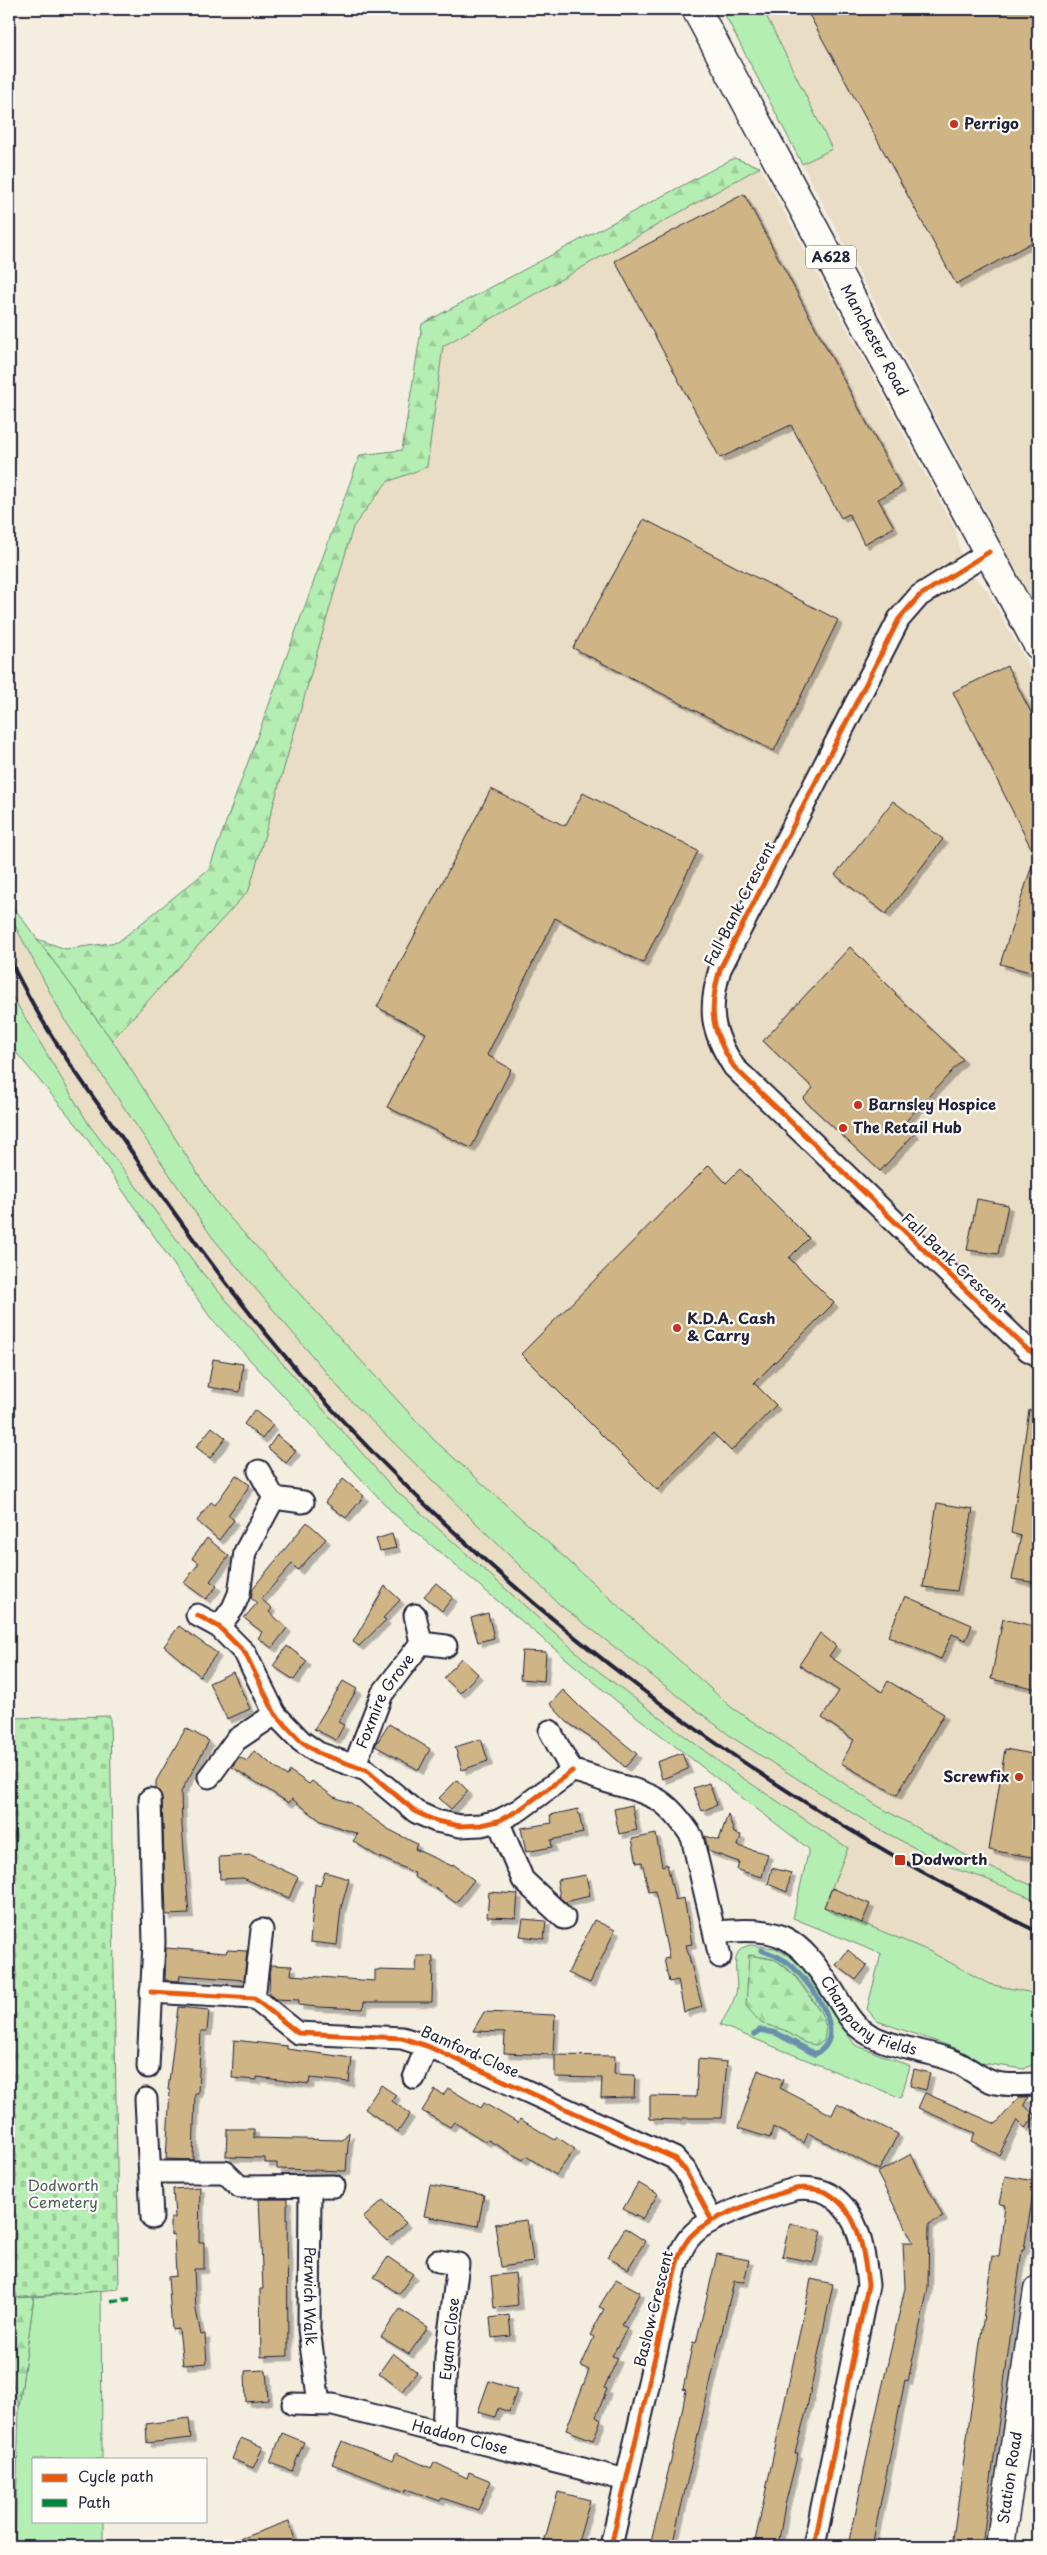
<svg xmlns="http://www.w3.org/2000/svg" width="1047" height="2555" viewBox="0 0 1047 2555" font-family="'Playpen Sans',sans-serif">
<defs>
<pattern id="forest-firs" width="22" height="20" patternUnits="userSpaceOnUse" patternTransform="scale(1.25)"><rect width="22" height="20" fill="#b5eeb2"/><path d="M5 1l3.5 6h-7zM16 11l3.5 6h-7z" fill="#9bcc9a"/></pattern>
<pattern id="cemetery-stones" width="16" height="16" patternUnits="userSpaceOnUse" patternTransform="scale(1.25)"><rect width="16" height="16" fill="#b5eeb2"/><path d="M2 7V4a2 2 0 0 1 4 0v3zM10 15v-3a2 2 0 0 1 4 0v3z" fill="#9bcc9a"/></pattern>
<filter id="shadow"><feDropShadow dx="4.5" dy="4.5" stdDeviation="0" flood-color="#0004"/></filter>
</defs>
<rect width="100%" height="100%" fill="#f4eee0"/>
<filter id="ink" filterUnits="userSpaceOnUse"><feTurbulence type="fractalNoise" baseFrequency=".02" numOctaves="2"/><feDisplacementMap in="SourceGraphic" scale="10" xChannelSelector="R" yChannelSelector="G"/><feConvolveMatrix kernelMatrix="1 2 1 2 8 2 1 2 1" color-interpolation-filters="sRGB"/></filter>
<g filter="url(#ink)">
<g fill="#e9ddc5">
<polygon points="763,9 1038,9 1038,612 802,164 832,148"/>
<polygon points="760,167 955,529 964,566 986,589 1038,682 1038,1888 978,1862 876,1805 731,1707 434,1440 218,1205 112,1040 249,890 353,527 387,482 427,467 443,346"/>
<polygon points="9,914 64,1019 212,1237 346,1396 560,1605 733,1738 812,1788 955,1869 984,1878 1038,1901 1038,1997 1028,1992 989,1984 929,1951 824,1907 847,1848 726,1767 593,1667 393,1488 204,1275 90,1126 9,991"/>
</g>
<g fill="#b5eeb2" stroke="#6c8876" fill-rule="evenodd">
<polygon points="722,9 763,9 832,149 802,164"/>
<polygon points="9,901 112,1040 218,1205 434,1440 731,1707 876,1805 978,1862 1038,1888 1038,1901 984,1878 955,1869 875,1827 812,1788 733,1738 560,1605 346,1396 212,1237 64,1019 9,914"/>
<polygon points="9,991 90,1126 204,1275 393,1488 593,1667 726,1767 848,1848 824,1907 929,1951 989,1984 1028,1992 1038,1997 1038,2062 1024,2069 982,2063 958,2049 877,2021 867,2009 881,1954 793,1918 809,1849 619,1703 393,1513 210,1317 81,1130 9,1044"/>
<path d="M750,1945L775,1948L794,1959L804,1970L855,2045L910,2066L901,2098L720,2025C726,2015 733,2004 736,1993C740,1976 726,1950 750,1945ZM749,1955C758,1957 769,1957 777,1961C796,1971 810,1995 821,2013L805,2043L784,2030L761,2023L747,2006Z"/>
<polygon points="101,2291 102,2459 34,2459 34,2521 103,2521 103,2546 15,2546 19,2407 34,2297"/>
</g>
<g fill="url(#forest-firs)" stroke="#6c8876">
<polygon points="734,158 760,167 443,346 427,467 387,482 353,527 249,890 112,1040 37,939 66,949 118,942 209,869 360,455 402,450 422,324"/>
<polygon points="749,1955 776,1960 794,1975 821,2013 826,2027 824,2041 816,2045 805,2043 784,2030 761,2023 746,2006"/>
<polygon points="9,2193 12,2298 34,2297 19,2407 9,2369"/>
</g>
<polygon fill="url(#cemetery-stones)" stroke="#6c8876" points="110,1716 119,2289 12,2298 9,2193 9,1718"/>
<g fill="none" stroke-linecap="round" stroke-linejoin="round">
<path stroke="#6b8fae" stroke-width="5.5" d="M754,2034L760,2030L776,2033L815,2054C852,2036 810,1983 792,1966C783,1958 772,1954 761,1950"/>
</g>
<g fill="#cfb485" stroke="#22223b" filter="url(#shadow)">
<polygon points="806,9 1038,9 1038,239 956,284"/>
<polygon points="744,194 901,487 878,499 894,527 864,544 849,514 841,518 791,425 720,458 615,261"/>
<polygon points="644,519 838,620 774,751 573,648"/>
<polygon points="1007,666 1038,726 1038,974 1000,964 1035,856 953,692"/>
<polygon points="491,789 565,826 583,793 698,851 643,963 555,918 487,1055 511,1069 471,1148 387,1107 426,1033 377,1007"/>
<polygon points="893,801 943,839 886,914 835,875"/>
<polygon points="850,947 896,993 895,994 963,1059 904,1123 915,1133 880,1171 803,1099 813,1088 763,1041"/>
<polygon points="709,1165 726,1183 740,1169 809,1238 789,1258 834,1303 754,1383 776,1405 731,1451 713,1433 657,1490 521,1354"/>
<polygon points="977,1199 1008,1205 998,1254 967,1250"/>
<polygon points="213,1359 243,1364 240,1392 208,1387"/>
<polygon points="254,1410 273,1425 262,1439 244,1424"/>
<polygon points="1029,1410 1038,1411 1038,1583 1012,1579 1021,1536 1011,1533"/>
<polygon points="212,1427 226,1438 210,1458 196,1447"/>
<polygon points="277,1435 296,1451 286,1463 268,1448"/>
<polygon points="236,1475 250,1485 228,1515 234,1520 219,1540 197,1521 211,1502 215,1505"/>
<polygon points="343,1479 364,1496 346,1518 325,1502"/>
<polygon points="937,1503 973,1509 957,1591 923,1587"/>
<polygon points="307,1522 326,1539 298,1570 292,1564 261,1599 272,1608 269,1612 287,1628 272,1648 258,1638 262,1632 244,1618 257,1603 251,1598 253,1588"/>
<polygon points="392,1534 396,1548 380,1551 376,1539"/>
<polygon points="207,1538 229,1556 210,1581 217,1586 206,1599 184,1583 199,1563 192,1558"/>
<polygon points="436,1583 453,1597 442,1611 424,1596"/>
<polygon points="385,1586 400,1600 383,1618 386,1620 359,1646 353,1642"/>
<polygon points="905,1596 972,1625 966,1640 952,1634 941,1659 888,1636"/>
<polygon points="488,1613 494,1638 478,1642 471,1618"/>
<polygon points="1003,1619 1038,1627 1038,1689 991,1679"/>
<polygon points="179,1626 217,1653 200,1676 164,1646"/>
<polygon points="820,1633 836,1646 829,1656 882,1692 888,1681 944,1714 897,1795 841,1763 854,1740 822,1718 839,1691 799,1665"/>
<polygon points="287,1646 307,1661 294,1680 273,1666"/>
<polygon points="522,1651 546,1652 544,1681 520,1679"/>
<polygon points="461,1658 478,1674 460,1693 444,1678"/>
<polygon points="233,1672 250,1709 227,1719 209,1683"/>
<polygon points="343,1681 357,1689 338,1722 344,1725 336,1740 314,1729"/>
<polygon points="563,1690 581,1708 637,1754 625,1767 598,1743 567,1722 550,1704"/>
<polygon points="389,1724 430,1749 419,1770 375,1746"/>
<polygon points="186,1728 209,1741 181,1792 182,1826 189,1914 166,1915 162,1799 156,1788 156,1781"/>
<polygon points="481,1739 488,1761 462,1770 455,1747"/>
<polygon points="1005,1749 1038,1755 1038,1858 989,1850"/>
<polygon points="254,1751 287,1776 290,1771 309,1784 312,1781 334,1797 351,1803 388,1829 417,1844 415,1849 452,1866 453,1864 474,1880 456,1903 432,1886 414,1877 415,1873 375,1855 353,1841 358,1834 321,1821 292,1799 289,1803 232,1767 239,1757 247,1761"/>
<polygon points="682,1753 688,1769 662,1779 657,1762"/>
<polygon points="457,1780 468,1791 451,1809 439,1798"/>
<polygon points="709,1783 717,1805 702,1811 693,1788"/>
<polygon points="632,1805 637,1830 619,1834 614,1809"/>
<polygon points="578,1809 583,1833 551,1840 552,1847 526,1852 521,1828 552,1823 550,1815"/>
<polygon points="728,1814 734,1833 741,1835 738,1846 768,1854 762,1877 737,1870 739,1862 708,1851 705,1836 719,1840"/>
<polygon points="656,1834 662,1866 667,1864 675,1900 684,1898 692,1944 686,1945 702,2007 684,2012 678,1980 669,1982 664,1959 669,1958 655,1891 649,1892 642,1862 637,1863 632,1839"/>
<polygon points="251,1855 298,1877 289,1898 243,1878 220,1879 219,1857"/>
<polygon points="772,1868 791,1873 787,1892 768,1884"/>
<polygon points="325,1872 349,1879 341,1908 337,1945 310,1942 315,1884 320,1886"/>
<polygon points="586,1875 590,1896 565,1902 560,1898 557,1880"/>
<polygon points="832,1888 870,1904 862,1923 824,1907"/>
<polygon points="489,1892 518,1894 516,1918 487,1917"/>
<polygon points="523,1919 546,1921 544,1939 520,1936"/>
<polygon points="594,1920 615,1930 590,1983 568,1973"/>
<polygon points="166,1948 226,1953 227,1950 247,1951 244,1980 180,1975 179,1981 165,1980"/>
<polygon points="848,1950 867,1966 856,1980 836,1965"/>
<polygon points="417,1956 433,1956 432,2002 364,2002 363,2009 318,2007 298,2005 299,2000 275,1999 269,1994 270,1965 292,1966 291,1975 375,1981 375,1970 416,1971"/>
<polygon points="178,2007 209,2010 207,2031 201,2031 198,2093 195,2093 193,2160 166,2159 170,2090 168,2090"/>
<polygon points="484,2012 555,2015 553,2055 504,2053 505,2032 473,2031"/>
<polygon points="234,2040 287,2046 287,2049 352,2058 349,2082 310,2078 309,2084 257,2077 257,2080 232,2078"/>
<polygon points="555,2055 615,2056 614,2074 635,2075 634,2097 601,2098 602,2078 555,2077"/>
<polygon points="698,2059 727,2062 722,2118 682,2118 682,2120 650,2119 650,2096 696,2097"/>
<polygon points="914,2069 930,2073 926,2090 910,2086"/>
<polygon points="758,2070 783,2080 780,2088 832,2115 837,2104 898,2134 879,2170 808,2133 804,2143 773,2127 770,2138 738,2128"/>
<polygon points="381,2085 396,2095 392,2101 410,2114 398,2132 365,2109"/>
<polygon points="448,2088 481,2108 484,2103 518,2123 520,2119 555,2140 557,2137 575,2149 556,2175 526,2156 523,2160 488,2140 486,2142 454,2122 450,2127 422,2111 435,2090 443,2095"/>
<polygon points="925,2093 996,2124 1019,2097 1028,2097 1024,2105 1036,2116 1025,2128 1017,2120 999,2155 971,2141 975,2133 918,2108"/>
<polygon points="227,2129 254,2129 254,2138 343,2140 349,2132 346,2171 277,2169 277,2163 265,2163 265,2158 226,2157"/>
<polygon points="911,2154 943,2217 929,2224 928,2288 908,2381 905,2380 872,2546 849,2546 871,2436 905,2288 903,2242 913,2242 877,2173"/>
<polygon points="1005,2176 1035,2181 1024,2250 1022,2250 982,2546 952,2546 992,2256 999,2257 1005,2205 999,2204"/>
<polygon points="638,2183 658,2194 642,2219 623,2209"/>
<polygon points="430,2185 484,2195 478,2226 424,2216"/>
<polygon points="200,2187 199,2242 204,2242 204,2269 194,2269 196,2310 201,2335 205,2334 207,2363 183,2365 179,2329 172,2330 168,2277 176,2276 174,2234 171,2235 171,2218 175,2218 173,2189"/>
<polygon points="259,2199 287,2199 288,2356 261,2357 260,2289 263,2289"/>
<polygon points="383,2200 406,2223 387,2241 363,2218"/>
<polygon points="527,2220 533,2262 501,2267 495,2224"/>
<polygon points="790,2223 822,2231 813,2262 782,2256"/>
<polygon points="625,2228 645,2241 628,2269 607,2257"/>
<polygon points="717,2254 749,2260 744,2282 734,2281 672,2546 650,2546 679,2427 686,2390 683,2389 693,2342 696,2343"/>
<polygon points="388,2257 413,2274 399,2294 374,2277"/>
<polygon points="515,2273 518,2305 494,2308 491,2276"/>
<polygon points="616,2279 640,2292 622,2325 627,2328 612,2356 618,2358 604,2388 607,2389 596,2417 601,2420 593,2440 566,2430 589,2370 581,2366 594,2337 590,2335 604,2309 599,2307"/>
<polygon points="811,2279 833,2284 806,2412 795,2453 798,2453 785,2505 778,2546 754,2546"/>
<polygon points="400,2309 428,2327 409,2354 381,2337"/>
<polygon points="509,2315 511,2336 492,2338 490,2318"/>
<polygon points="393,2353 417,2372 402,2391 379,2373"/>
<polygon points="266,2370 268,2400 246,2402 245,2371"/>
<polygon points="489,2381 517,2390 509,2412 498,2408 495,2417 478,2412"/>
<polygon points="189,2418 191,2438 147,2443 146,2424"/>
<polygon points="282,2433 304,2442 292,2471 270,2463"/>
<polygon points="241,2438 263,2447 253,2468 232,2459"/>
<polygon points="342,2441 393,2461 396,2453 431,2468 434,2462 467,2478 469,2472 491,2481 478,2510 442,2498 440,2501 406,2489 405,2492 332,2464"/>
<polygon points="558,2492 590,2500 577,2546 543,2546"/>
<polygon points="289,2521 297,2546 225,2546 225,2544"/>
</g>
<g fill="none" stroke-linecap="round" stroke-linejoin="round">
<g stroke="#22223b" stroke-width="25">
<g id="street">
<path d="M989,552L919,596L899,619L720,969C708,1010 711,1031 734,1067L1028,1350L1038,1355"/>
<polyline points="259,1471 274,1498 303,1502"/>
<polyline points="197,1615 219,1627 245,1653 275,1714 301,1741 318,1753 366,1770 416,1812 436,1821 460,1826 481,1825 498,1821 519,1810 572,1771"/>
<polyline points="415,1615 421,1643 446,1646"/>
<polyline points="219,1627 233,1608 239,1594 245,1552 274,1498"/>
<path d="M550,1731L572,1771C584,1773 594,1777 605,1781C651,1795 664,1794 692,1837L720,1957"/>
<path id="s1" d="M355,1764L382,1694L421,1643"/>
<polyline points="209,1777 236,1740 275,1714"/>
<polyline points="498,1821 523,1880 564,1918"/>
<path id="s2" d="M715,1932C781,1926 797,1935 833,1991C840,2002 847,2017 857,2026C883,2049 924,2048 956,2062C970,2068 981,2080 996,2083C1009,2086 1025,2084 1038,2084"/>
<polyline points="151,1992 254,1998 298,2033 402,2038 427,2046 674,2158 685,2170 711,2219"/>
<polyline points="254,1998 262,1930"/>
<polyline points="148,2067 154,1942 150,1799"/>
<polyline points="414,2078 427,2046"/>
<polyline points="146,2099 152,2218"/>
<polyline points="150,2172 225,2172 240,2187 334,2186"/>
<path id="s3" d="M310,2187L309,2329L319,2404"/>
<polyline points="438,2261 458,2264 446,2357 443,2434"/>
<path id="s4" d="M293,2404L333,2405L626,2480"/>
<path d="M611,2546L676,2266C680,2253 684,2242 694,2233C710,2217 772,2195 795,2189C805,2187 823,2189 832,2196C860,2216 864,2252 868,2285L814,2546"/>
</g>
</g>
<g stroke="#22223b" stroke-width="31">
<g id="secondary">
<path id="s5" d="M1000,2546L1038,2290"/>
</g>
</g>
<g stroke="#22223b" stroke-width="31">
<g id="highway">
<path id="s6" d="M696,9L1038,645"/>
</g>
</g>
<use href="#street" stroke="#fdfcf7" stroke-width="21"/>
<use href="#secondary" stroke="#fdfcf7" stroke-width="28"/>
<use href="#highway" stroke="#fdfcf7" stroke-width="28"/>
<path stroke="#22223b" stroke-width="4" d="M9,959C20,980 31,1002 44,1023C69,1066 101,1107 129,1148C185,1230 243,1310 309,1384C513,1612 763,1798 1038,1932"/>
<polyline stroke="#00873e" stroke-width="4" stroke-dasharray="8 4" stroke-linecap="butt" points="111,2301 130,2299"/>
<g stroke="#fdfcf7" stroke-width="8">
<g id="cycleway">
<path d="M989,552L919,596L899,619L720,969C708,1010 711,1031 734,1067L1028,1350L1038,1355"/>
<polyline points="197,1615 219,1627 245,1653 275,1714 301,1741 318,1753 366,1770 416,1812 436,1821 460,1826 481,1825 498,1821 519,1810 572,1771"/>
<polyline points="151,1992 254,1998 298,2033 402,2038 427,2046 674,2158 685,2170 711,2219"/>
<path d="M611,2546L676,2266C680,2253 684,2242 694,2233C710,2217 772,2195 795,2189C805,2187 823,2189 832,2196C860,2216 864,2252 868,2285L814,2546"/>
</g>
</g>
<use href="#cycleway" stroke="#e8590c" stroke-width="5"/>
</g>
</g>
<g fill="#c8321e" stroke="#fdfcf7" stroke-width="2">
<circle cx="954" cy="124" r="5"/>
<circle cx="858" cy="1105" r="5"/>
<circle cx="843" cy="1128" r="5"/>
<circle cx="677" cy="1328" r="5"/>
<circle cx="1019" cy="1777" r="5"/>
<rect x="894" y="1854" width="12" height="12" rx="2.5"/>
</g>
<g text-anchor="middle" stroke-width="4.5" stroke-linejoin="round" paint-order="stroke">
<rect fill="#fdfcf7" stroke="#646373" stroke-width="1" x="806" y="245.5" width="50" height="23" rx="4"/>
<g font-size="14" font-weight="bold" fill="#22223b">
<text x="831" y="262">A628</text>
</g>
<g font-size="15" font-weight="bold" fill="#22223b" stroke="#fdfcf7" text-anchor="start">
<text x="964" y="129">Perrigo</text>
<text x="868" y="1110">Barnsley Hospice</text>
<text x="853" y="1133">The Retail Hub</text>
<text x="687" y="1324">K.D.A. Cash<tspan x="687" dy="17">&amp; Carry</tspan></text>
<text x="1009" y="1782" text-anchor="end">Screwfix</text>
<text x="911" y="1865">Dodworth</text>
</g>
<g font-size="15" fill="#22223b" stroke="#fdfcf7">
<text dy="5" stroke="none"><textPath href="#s6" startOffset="376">Manchester Road</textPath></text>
<text transform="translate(740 904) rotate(-63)" y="5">Fall Bank Crescent</text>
<text transform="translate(954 1263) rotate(43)" y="5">Fall Bank Crescent</text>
<text dy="5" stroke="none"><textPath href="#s1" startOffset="70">Foxmire Grove</textPath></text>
<text dy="5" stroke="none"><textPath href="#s2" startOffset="189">Champany Fields</textPath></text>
<text transform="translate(470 2052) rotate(24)" y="5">Bamford Close</text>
<text dy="5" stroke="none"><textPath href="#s3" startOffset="109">Parwich Walk</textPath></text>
<text transform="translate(654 2309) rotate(-76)" y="5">Baslow Crescent</text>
<text transform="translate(450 2339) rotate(-84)" y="5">Eyam Close</text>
<text dy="5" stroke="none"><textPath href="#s4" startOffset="171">Haddon Close</textPath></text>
<text dy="5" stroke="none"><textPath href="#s5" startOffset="69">Station Road</textPath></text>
</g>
<g font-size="15" fill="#4e5f5f" stroke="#fdfcf7">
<text x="63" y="2191">Dodworth<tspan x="63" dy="17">Cemetery</tspan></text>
</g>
</g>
<rect width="1047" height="2555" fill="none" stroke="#fdfcf7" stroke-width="30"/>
<rect x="15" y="15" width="1017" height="2525" fill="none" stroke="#22223b" stroke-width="2" filter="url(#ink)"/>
<rect x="32" y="2458" width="175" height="65" fill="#fdfcf7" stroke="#a5a5ac"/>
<rect x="42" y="2474" width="25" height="8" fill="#e8590c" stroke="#a5a5ac"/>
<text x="78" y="2482" font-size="15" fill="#22223b">Cycle path</text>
<rect x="42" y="2499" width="25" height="8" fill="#00873e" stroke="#a5a5ac"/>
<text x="78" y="2508" font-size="15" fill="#22223b">Path</text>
</svg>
